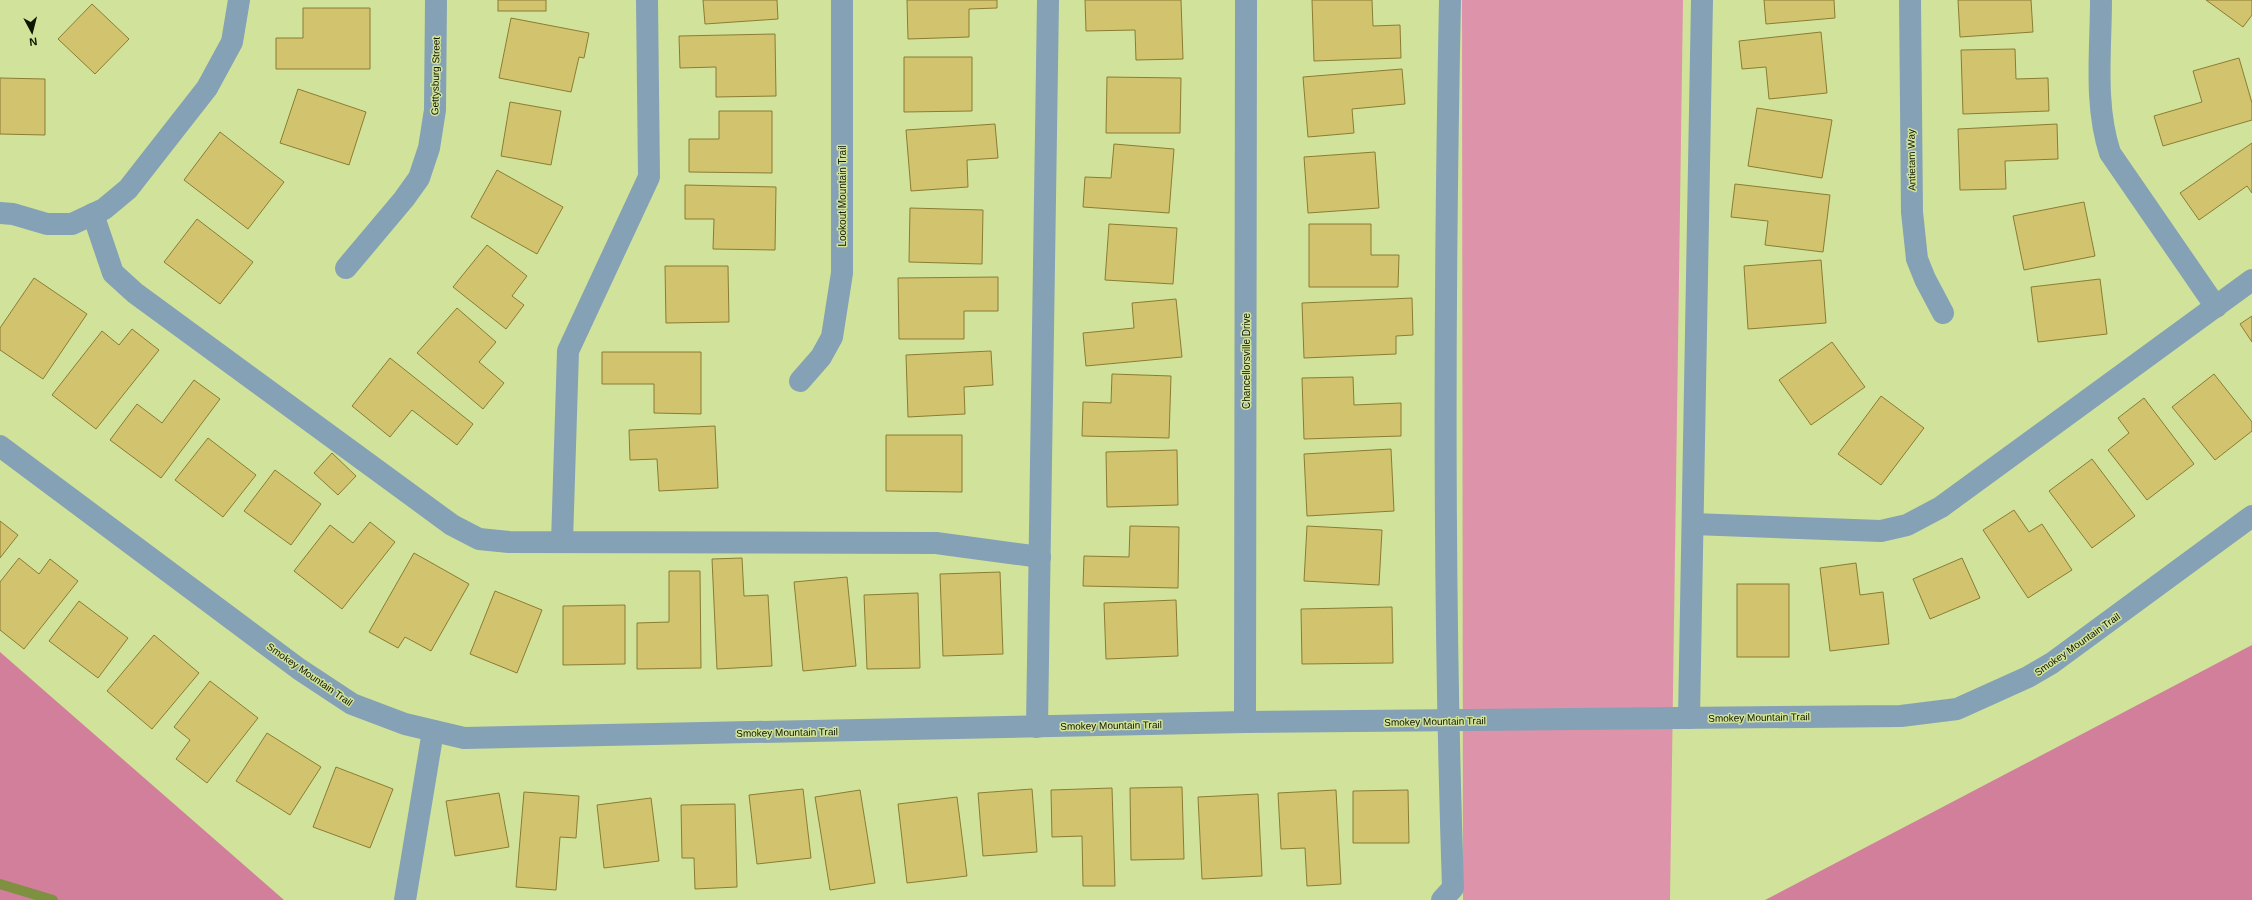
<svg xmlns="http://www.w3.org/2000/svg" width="2252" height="900" viewBox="0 0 2252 900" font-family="Arial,sans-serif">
<rect width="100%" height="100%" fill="#d1e39a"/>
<polygon fill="#dd93aa" points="1462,0 1683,0 1670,900 1463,900"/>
<g fill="#d17f9a">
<polygon points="2252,645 2252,900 1765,900"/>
<polygon points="0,652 284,900 0,900"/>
</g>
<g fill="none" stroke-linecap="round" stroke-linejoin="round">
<polyline stroke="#7f9041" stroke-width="10" points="0,884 53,900"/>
</g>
<g fill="#d2c36f" stroke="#8a7d33">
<rect x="498" y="0" width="48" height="11"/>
<polygon points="703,0 777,0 778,19 705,24"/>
<polygon points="907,0 997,0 997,8 969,9 969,37 908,39"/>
<polygon points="1085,0 1181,0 1183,59 1136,60 1135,30 1086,31"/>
<polygon points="1312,0 1372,0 1373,26 1400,25 1401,58 1314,61"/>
<polygon points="1764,0 1834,0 1835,18 1766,24"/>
<polygon points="1958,0 2031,0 2033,32 1960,37"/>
<polygon points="2206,0 2252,0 2252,15 2243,27"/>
<polygon points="92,4 129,39 95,74 58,39"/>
<polygon points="303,8 370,8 370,69 276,69 276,38 303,38"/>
<polygon points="511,18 589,33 584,58 579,57 571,92 499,78"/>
<polygon points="1821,32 1827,93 1769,99 1766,67 1742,69 1739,41"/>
<polygon points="775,34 776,96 716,97 716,67 680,68 679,36"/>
<polygon points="2015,49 2016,79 2048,78 2049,111 1963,114 1961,50"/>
<polygon points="904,57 972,57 972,111 904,112"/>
<polygon points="2239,58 2252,103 2252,120 2163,146 2154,116 2202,102 2193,71"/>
<polygon points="1402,69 1405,104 1352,109 1354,133 1308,137 1303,77"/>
<polygon points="1107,77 1181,78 1180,133 1106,133"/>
<polygon points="0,78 45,79 45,135 0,134"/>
<polygon points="298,89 366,112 349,165 280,143"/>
<polygon points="510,102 561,111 551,165 501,156"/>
<polygon points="1757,108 1832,120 1822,178 1748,166"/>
<polygon points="719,111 772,111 772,173 689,172 689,139 719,139"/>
<polygon points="995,124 998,158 967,160 968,187 911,191 906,130"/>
<polygon points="2057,124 2058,159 2005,161 2006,189 1960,190 1958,129"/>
<polygon points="220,132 284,182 248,229 184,180"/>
<polygon points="2252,143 2252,193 2247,186 2199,220 2180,193"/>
<polygon points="1114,144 1174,149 1169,213 1083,207 1085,177 1111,178"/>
<polygon points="1375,152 1379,208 1308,213 1304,157"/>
<polygon points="497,170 563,207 537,254 471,217"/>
<polygon points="1735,184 1830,195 1823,252 1765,245 1768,221 1731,217"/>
<polygon points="685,185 776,187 775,250 713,249 714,219 685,219"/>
<polygon points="2084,202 2095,256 2024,270 2013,216"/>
<polygon points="910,208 983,210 982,264 909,262"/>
<polygon points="197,219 253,262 220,304 164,262"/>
<polygon points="1109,224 1177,228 1173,284 1105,280"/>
<polygon points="1309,224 1371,224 1371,255 1399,255 1398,287 1309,287"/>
<polygon points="487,245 527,276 512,296 524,305 506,329 453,287"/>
<polygon points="1821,260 1826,323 1748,329 1744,266"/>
<polygon points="665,266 728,266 729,322 666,323"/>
<polygon points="998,277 998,311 964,311 964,339 899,339 898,278"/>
<polygon points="34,278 87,314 43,379 0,350 0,328"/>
<polygon points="2100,279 2107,334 2038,342 2031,287"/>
<polygon points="1412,298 1413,335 1396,336 1396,354 1304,358 1302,303"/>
<polygon points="1176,299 1182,357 1086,366 1083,333 1134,328 1132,303"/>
<polygon points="457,308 496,342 479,362 504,383 483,409 417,353"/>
<polygon points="2252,316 2252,342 2240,324"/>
<polygon points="132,329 159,350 96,429 52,395 102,331 119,345"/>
<polygon points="1832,342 1865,387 1811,425 1779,380"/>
<polygon points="991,351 993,385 964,387 965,414 908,417 906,355"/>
<polygon points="602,352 701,352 701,414 654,413 654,384 602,384"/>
<polygon points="390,358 473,424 457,445 412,410 390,437 352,406"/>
<polygon points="1112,374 1171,376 1169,438 1082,436 1083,402 1111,403"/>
<polygon points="2214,374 2252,422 2252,431 2215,460 2172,407"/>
<polygon points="1353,377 1354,405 1401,403 1401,436 1304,439 1302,378"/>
<polygon points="194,380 220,399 161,478 110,440 137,404 162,423"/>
<polygon points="1881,396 1924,428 1881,485 1838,454"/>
<polygon points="2144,398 2194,464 2147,500 2108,450 2129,433 2118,418"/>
<polygon points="715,426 718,488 659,491 657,459 630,460 629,430"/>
<polygon points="886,435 962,435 962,492 886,491"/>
<polygon points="208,438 256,475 223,517 175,480"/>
<polygon points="1391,449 1394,511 1307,516 1304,454"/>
<polygon points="1177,450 1178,505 1107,507 1106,452"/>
<polygon points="332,453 356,476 338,495 314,473"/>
<polygon points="2092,459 2135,516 2092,548 2049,491"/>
<polygon points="275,470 321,504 291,545 244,511"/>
<polygon points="2014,510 2029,532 2042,524 2072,570 2028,598 1983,530"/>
<polygon points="0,521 18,535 0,558"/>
<polygon points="370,522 395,542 342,609 294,571 330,525 353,543"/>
<polygon points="1130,526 1179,527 1178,588 1083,586 1084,556 1129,557"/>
<polygon points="1307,526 1382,530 1379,585 1304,581"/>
<polygon points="414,553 469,584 431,651 405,637 398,648 369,632"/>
<polygon points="19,558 39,574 50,559 78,581 24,649 0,630 0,582"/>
<polygon points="742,558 744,596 768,595 772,666 717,669 712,559"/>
<polygon points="1962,558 1980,598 1930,619 1913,579"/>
<polygon points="1856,563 1860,595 1883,592 1889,644 1830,651 1820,568"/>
<polygon points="669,571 700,571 701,668 637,669 637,623 669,622"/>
<polygon points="1000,572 1003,654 943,656 940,574"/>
<polygon points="847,577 856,666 803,671 794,582"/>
<rect x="1737" y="584" width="52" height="73"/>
<polygon points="495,591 542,610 517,673 470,654"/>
<polygon points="918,593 920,668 867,669 864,595"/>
<polygon points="1176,600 1178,656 1106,659 1104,603"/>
<polygon points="79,601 128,638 98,678 49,641"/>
<polygon points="625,605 625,664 563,665 563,606"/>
<polygon points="1392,607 1393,663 1302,664 1301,609"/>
<polygon points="154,635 199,673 152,729 107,691"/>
<polygon points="210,681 258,718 207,783 176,759 190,740 174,727"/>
<polygon points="267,733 321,767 290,815 236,781"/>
<polygon points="336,767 393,789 370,848 313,827"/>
<polygon points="1182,787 1184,859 1131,860 1130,788"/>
<polygon points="1112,788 1115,886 1083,886 1082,836 1052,837 1051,790"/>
<polygon points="803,789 811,858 757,864 749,795"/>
<polygon points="1032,789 1037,852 983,856 978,793"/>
<polygon points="860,790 875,883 830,890 815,797"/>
<polygon points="1336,790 1341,884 1307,886 1305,848 1281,849 1278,793"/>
<polygon points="1408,790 1409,843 1353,843 1353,791"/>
<polygon points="524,792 579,796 576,838 560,837 556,890 516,887"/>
<polygon points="499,793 509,847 455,856 446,801"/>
<polygon points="1258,794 1262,876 1202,879 1198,797"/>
<polygon points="957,797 967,876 907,883 898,804"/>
<polygon points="651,798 659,861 604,868 597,805"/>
<polygon points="735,804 737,887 695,889 694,858 682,858 681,805"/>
</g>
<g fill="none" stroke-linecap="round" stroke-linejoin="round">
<g stroke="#85a1b6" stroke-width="22">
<polyline points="1910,0 1912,212 1917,259 1925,279 1943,313"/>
<path d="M2101,0C2101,50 2094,104 2110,153L2216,307"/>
<polyline points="0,213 13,214 47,224 72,224 104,209 128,189 207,88 232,42 239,0"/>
<polyline points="93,214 113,273 135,293 452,525 479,539 509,542 936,543 1040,557"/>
<polyline points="346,268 404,199 419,178 429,148 435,110 436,0"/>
<polyline points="800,381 821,357 832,337 842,273 842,0"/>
<polyline points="0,446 299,669 352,704 405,724 464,738 1245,722 1901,716 1957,709 2028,677 2052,663 2252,516"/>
<polyline points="1693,524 1881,531 1907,525 1941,507 2252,280"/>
<polyline points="562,542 568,351 649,177 647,0"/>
<polyline points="1689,718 1702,0"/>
<polyline points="1245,722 1246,0"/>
<polyline points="1037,727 1048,0"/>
<polyline points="405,900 433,731"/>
<path d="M1442,900L1453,888C1443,592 1444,296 1450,0"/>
</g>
</g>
<g text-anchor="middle" stroke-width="3" stroke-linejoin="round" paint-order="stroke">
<g font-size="10" fill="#101500" stroke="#d1e39a">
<text transform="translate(435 76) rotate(-89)" y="4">Gettysburg Street</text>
<text transform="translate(1911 160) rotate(-91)" y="4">Antietam Way</text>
<text transform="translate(842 196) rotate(-90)" y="4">Lookout Mountain Trail</text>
<text transform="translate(1246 361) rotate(-90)" y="4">Chancellorsville Drive</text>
<text transform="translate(2077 644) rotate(-35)" y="4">Smokey Mountain Trail</text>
<text transform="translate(310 674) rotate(35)" y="4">Smokey Mountain Trail</text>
<text transform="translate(1759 717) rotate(-1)" y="4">Smokey Mountain Trail</text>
<text transform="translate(1435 721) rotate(-1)" y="4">Smokey Mountain Trail</text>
<text transform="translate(1111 725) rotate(-1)" y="4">Smokey Mountain Trail</text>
<text transform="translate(787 732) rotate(-1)" y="4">Smokey Mountain Trail</text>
</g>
</g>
<g transform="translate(32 32) rotate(173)" stroke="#d1e39a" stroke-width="3" paint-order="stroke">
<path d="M0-3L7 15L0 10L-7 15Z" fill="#101500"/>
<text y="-6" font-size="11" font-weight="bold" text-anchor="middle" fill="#101500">N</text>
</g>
</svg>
